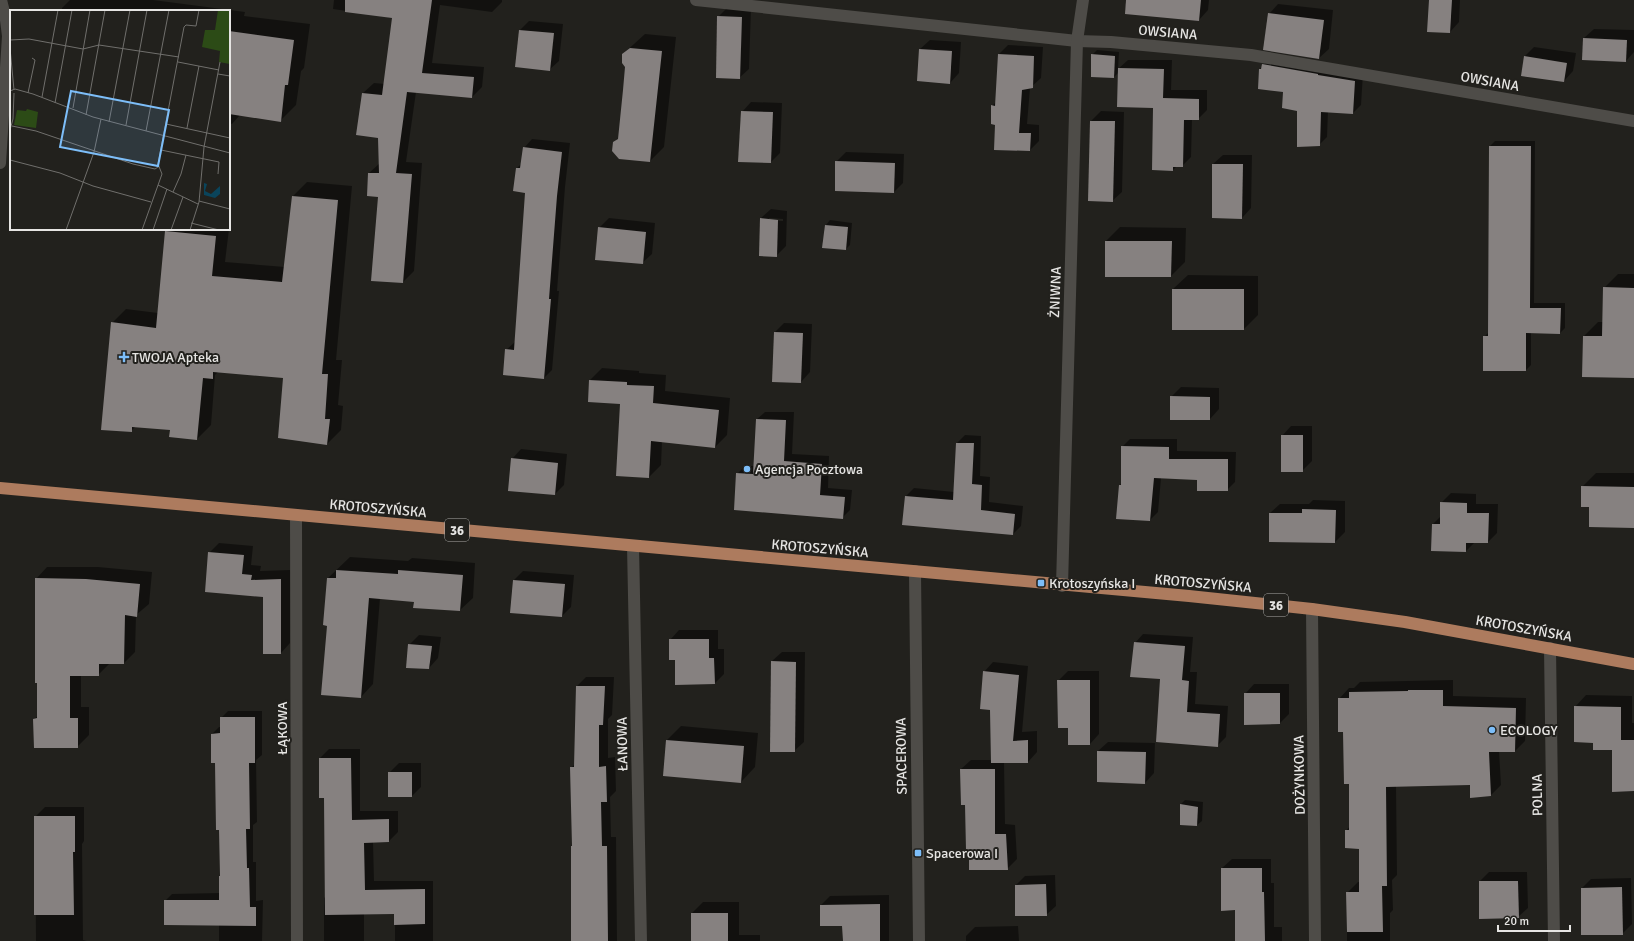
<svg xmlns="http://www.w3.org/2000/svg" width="1634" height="941" viewBox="0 0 1634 941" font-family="Signika,sans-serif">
<rect width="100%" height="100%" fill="#22211d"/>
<g fill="#0007" fill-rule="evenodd">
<polygon points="70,0 153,0 245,12 244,16 310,24 304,68 301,71 296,105 280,121 240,115 232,124 229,123 229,11 62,11 62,8"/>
<polygon points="334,0 502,0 502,2 492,12 440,5 432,63 484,67 482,87 472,97 416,92 406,162 422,163 414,271 403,282 379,196 369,173 380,163 379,137 363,93 374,83 385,84 394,18 333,9"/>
<polygon points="1144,0 1209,0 1208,10 1199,20"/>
<polygon points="1430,0 1460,0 1459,22 1450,32"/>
<polygon points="1278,4 1333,10 1329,49 1319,58 1269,14"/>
<polygon points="728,7 751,8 749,69 739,78 718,17"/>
<polygon points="529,21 563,24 559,61 549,70 520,30"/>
<polygon points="1594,29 1634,30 1634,52 1626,61 1584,38"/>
<polygon points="645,34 676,37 664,147 650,161 619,158 614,143 619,138 626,67 623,54"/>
<polygon points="930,40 961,42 959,73 950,83 920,49"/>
<polygon points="1008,45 1043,47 1041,78 1030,88 1027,124 1039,125 1039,141 1030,150 996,124 992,106 996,102 999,54"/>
<polygon points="1534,47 1576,53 1573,71 1564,81 1525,56"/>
<polygon points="1097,50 1119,52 1118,69 1128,60 1172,60 1171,90 1207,90 1207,110 1198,119 1192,119 1191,157 1182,166 1177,166 1173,170 1154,107 1119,72 1114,77 1092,55"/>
<polygon points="1271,57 1363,73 1361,105 1353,113 1328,111 1327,137 1319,145 1298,110 1284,91 1260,69"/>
<polygon points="751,102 782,103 780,153 771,162 742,112"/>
<polygon points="1101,111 1124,112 1122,192 1112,201 1089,200 1091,121"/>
<polygon points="532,139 570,143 565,187 557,291 559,291 552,370 544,378 506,350 516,341 526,192 517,168 522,163 524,148"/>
<polygon points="1495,141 1535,141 1534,303 1565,303 1565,328 1560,333 1531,332 1531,365 1526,370 1484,337 1489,332 1490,146"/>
<polygon points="846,152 904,154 903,183 894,192 836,162"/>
<polygon points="1223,155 1252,155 1251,208 1242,218 1213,164"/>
<polygon points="307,182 352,186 336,360 342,360 338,405 343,406 341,430 327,444 284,377 219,371 215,375 211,425 197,439 171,429 136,426 131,431 112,323 126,309 158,313 166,232 168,229 229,229 225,262 285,267 293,196"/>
<path d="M771,209L787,211L786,246L776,256L761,218ZM769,218L783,219V221L769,220Z"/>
<polygon points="609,218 655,223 652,254 642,263 599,228"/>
<polygon points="830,220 852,223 850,245 846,249 823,247 826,225"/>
<polygon points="1120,227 1186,228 1185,262 1171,276 1106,241"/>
<polygon points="1618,274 1634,274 1634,377 1584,336 1598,322 1603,322 1604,288"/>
<polygon points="1188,275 1258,276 1258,315 1244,329 1173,289"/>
<polygon points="784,323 812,324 810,372 801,382 775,332"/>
<polygon points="602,368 639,371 639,373 666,375 665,391 730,398 727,435 715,447 662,441 661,465 649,477 621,403 590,380"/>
<polygon points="1181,387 1219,388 1219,409 1210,419 1171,397"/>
<polygon points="765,412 794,412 792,454 829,456 828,488 852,490 850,510 842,518 737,474 745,466 755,466 757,419"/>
<polygon points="1291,426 1312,426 1312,461 1302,471 1282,436"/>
<polygon points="965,435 981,436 980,476 990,477 989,502 1023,506 1021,526 1013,534 906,496 914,488 954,492 957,443"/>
<polygon points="1130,439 1177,439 1177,451 1236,452 1235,482 1227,490 1198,479 1161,478 1158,512 1150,520 1120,485 1122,483 1122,447"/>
<polygon points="521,449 567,454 564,485 555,494 512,459"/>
<polygon points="1596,473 1634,473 1634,527 1590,506 1582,487"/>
<polygon points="1451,493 1476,494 1476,504 1498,504 1497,533 1488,542 1475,542 1466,551 1433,524 1441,516 1441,503"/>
<polygon points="1313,500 1345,501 1345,532 1335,542 1270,513 1280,504 1309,504"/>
<polygon points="219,543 253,546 251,565 261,566 260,571 290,570 290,643 281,653 264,596 209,553"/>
<polygon points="350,557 408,561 412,558 475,563 473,598 460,610 415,601 380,598 373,684 361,697 328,625 328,578"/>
<polygon points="47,567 98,567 152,572 149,604 136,615 135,652 124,663 110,663 98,675 81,675 81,707 89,707 89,735 77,747 34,719 38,716 36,579"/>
<polygon points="523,571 574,575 571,607 562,616 514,580"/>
<polygon points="679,630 718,630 718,649 724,649 724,674 715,683 676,659 670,640"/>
<polygon points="1143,634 1193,637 1190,672 1197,672 1195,704 1228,706 1226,737 1217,746 1157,741 1161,678 1135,643"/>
<polygon points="419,635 441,637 438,658 429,668 409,645"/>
<polygon points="782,652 805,652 804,742 794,751 772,661"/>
<polygon points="993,662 1028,666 1022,732 1037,731 1037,752 1028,762 1004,762 1005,824 1015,825 1017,859 1007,869 970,849 961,769 971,760 992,760 991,709 984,672"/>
<polygon points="1068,671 1099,671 1099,734 1090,744 1070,727 1058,681"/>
<polygon points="586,677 614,677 612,715 608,719 608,758 615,757 616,791 610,797 611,837 616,837 617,941 572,941 573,845 571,768 576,763 577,686"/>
<polygon points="1453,680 1453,696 1526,698 1525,741 1515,751 1499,751 1501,785 1491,795 1470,784 1396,786 1397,875 1392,880 1393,910 1390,913 1390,941 1347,941 1347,893 1358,882 1360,882 1360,848 1346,831 1350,826 1350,783 1339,699 1349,688 1354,688 1360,682"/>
<polygon points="1254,684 1289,684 1289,714 1280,723 1245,694"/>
<polygon points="1586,695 1632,696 1632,723 1634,723 1634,790 1613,749 1594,742 1575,707"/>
<polygon points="228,711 262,711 262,755 256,760 257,822 253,825 253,862 256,862 256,901 263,900 262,941 219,941 219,924 165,901 172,894 220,893 221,875 220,829 216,762 212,734 219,727 221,727 221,718"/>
<polygon points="681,726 758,733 755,767 741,782 667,740"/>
<polygon points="1108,742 1155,743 1154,773 1145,783 1098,751"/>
<polygon points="329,749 360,749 360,811 398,811 398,832 389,841 373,842 374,881 433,881 433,941 395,941 395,913 364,913 364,941 324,941 324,898 326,896 325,797 320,758"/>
<polygon points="399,763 421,763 421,787 412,796 389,773"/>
<polygon points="1185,800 1203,802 1202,821 1197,825 1181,804"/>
<polygon points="45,807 84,807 84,841 82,844 83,940 87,941 36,941 35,817"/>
<polygon points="1232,859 1271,859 1271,883 1274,883 1274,927 1282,927 1282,941 1236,941 1236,909 1222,868"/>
<polygon points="1489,872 1527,872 1528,908 1518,917 1480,881"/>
<polygon points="1055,875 1056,906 1046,915 1016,885 1025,876"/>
<polygon points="1631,878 1632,924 1622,934 1582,888 1591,879"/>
<polygon points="889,895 889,941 844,941 843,925 821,905 830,896"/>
<polygon points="703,902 739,902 739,935 760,935 760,941 692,941 692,913"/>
<polygon points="1018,926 1019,941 966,941 966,936 975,927"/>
</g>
<g fill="#868180">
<polygon points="345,0 432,0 422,73 474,77 472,98 407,92 396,173 412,174 403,283 371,281 378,197 367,196 368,173 379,173 378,138 356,135 362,93 382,95 392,18 345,12"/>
<polygon points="1126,0 1201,0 1199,21 1125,14"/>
<polygon points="1429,0 1452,0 1450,33 1427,32"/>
<polygon points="1268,13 1324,20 1319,59 1263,50"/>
<polygon points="717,16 742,17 740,79 716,78"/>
<polygon points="519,30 554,33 550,71 515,67"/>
<polygon points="229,31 294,40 288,85 285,85 281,122 229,114"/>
<polygon points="1583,38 1627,40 1626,62 1582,60"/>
<polygon points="630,48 662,51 650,162 619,159 612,151 613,142 618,139 623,90 625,67 622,63 622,54"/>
<polygon points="919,49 952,51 950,84 917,81"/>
<polygon points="998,54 1034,56 1033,88 1022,90 1019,133 1031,133 1030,151 994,150 995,125 991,124 991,105 995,106"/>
<polygon points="1091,54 1115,56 1114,78 1091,77"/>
<polygon points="1524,56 1567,63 1564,82 1521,76"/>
<polygon points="1262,64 1318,74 1318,75 1355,81 1353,114 1321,112 1320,146 1297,147 1297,111 1282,108 1283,92 1258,89 1259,69 1261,69"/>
<polygon points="1118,68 1164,69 1163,98 1199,99 1199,120 1184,120 1183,167 1173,167 1173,171 1152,170 1153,108 1117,107"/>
<polygon points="741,111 773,112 771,163 738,162"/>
<polygon points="1090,121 1115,121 1113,202 1088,201"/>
<polygon points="1489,146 1531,146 1530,308 1561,308 1560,334 1526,333 1526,371 1483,371 1483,336 1488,336"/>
<polygon points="523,147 562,152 557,196 549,299 551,299 544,379 503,375 505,349 514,350 525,193 513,191 516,168 520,168"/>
<polygon points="835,161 895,163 894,193 835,191"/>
<polygon points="1212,164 1243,164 1242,219 1212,218"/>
<polygon points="292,196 338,200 322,374 328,374 325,419 330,419 327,445 278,438 283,378 213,372 213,379 203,378 197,440 169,437 170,430 132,427 132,432 101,430 111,322 156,328 165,231 216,236 212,276 282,282"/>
<polygon points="760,218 778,220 777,257 759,256"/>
<polygon points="825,225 848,227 846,250 822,248"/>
<polygon points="598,227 646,232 643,264 595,260"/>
<polygon points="1105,241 1172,241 1171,277 1105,277"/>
<polygon points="1603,287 1634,288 1634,378 1582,377 1583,336 1602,336"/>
<rect x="1172" y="289" width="72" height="41"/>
<polygon points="774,332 803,333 801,383 772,382"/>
<polygon points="589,380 627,382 627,385 654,386 653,403 719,410 715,448 651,441 649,478 616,476 620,404 588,402"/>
<polygon points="1170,396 1210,397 1210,420 1170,420"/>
<polygon points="756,419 786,420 784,461 822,464 820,495 845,497 843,519 734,510 736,473 753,474"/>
<rect x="1281" y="435" width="22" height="37"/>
<polygon points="956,443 974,443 972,484 982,485 981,510 1015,514 1013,535 902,525 905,496 953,500"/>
<polygon points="1121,446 1169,447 1169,459 1228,459 1228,491 1197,491 1197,480 1154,478 1150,521 1116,519 1119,485 1121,485"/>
<polygon points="511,458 558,463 555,495 508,491"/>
<polygon points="1581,486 1634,487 1634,528 1589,527 1589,507 1581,507"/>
<polygon points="1440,502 1467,503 1467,513 1489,513 1488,543 1466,543 1466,552 1431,551 1432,524 1440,524"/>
<polygon points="1302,509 1336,510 1335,543 1269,542 1269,513 1302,513"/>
<polygon points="208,552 244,555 242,574 252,575 251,580 281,579 281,654 263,654 263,597 205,592"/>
<polygon points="336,570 398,574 398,570 463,575 460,611 413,608 414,602 369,598 361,698 321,695 327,626 323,625 327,578 336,578"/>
<polygon points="35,578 86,579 140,584 137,617 125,615 124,664 99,664 99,676 70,676 70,718 78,718 78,748 34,748 33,719 37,718 37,683 35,683"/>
<polygon points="513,580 565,584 562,617 510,613"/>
<polygon points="669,639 709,639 709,658 714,658 715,684 675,685 675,660 669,660"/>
<polygon points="1134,642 1185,646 1182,680 1189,681 1187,712 1220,714 1218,747 1156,742 1160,679 1130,677"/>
<polygon points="408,644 432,646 429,669 406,668"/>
<polygon points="771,661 796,662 795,752 770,752"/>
<polygon points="983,671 1019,675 1013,741 1028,740 1028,763 991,763 990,710 980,709"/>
<polygon points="1057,680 1090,680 1090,745 1068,745 1068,728 1058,728"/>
<polygon points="576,686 605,686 603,725 599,725 599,767 606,766 607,802 601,802 602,846 607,846 608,941 571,941 571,846 572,846 570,767 574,767"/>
<polygon points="1408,690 1443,690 1443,706 1516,708 1515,752 1489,752 1491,796 1470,798 1470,785 1386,787 1387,886 1382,886 1383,932 1347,932 1346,892 1359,892 1359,849 1345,848 1345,830 1349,830 1349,784 1344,784 1343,732 1338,732 1338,698 1349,698 1349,692 1408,691"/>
<polygon points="1244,693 1280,693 1280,724 1244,725"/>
<polygon points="1574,706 1621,707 1621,740 1634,740 1634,791 1612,792 1612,750 1593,750 1593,743 1574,742"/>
<polygon points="220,717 255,717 255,763 249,763 250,829 246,829 247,868 249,868 250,907 256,907 256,926 164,925 164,900 219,900 219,876 220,876 219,830 216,830 215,763 211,763 211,734 220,733"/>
<polygon points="666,740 744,746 741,783 663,776"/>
<polygon points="1097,751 1146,752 1145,784 1097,782"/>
<polygon points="319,758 351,758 352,820 389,819 389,842 364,843 365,890 425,889 425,924 394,925 394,914 325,915 324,798 319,798"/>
<polygon points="960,769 995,769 995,834 1006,834 1008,870 969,870 969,850 966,850 965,805 961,805"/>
<rect x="388" y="772" width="24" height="25"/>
<polygon points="1180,804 1198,807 1197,826 1180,825"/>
<polygon points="34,816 75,816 75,852 73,852 74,915 34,915"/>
<polygon points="1221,868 1262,868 1262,892 1264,892 1265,941 1235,941 1235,910 1221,911"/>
<polygon points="1479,881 1518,881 1519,918 1479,919"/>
<polygon points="1046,884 1047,916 1015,916 1015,885"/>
<polygon points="1622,887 1623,935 1581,935 1581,888"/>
<polygon points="880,904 880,941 843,941 842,926 820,926 820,905"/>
<rect x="691" y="913" width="37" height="28"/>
</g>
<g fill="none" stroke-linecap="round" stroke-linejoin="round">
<g stroke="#4e4c48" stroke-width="12">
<polyline points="696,0 1040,37 1077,41 1111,42 1251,55 1634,121"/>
<polyline points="0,163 8,36 6,20 1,0"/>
<polyline points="296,515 297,941"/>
<polyline points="633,546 641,941"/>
<polyline points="915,571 919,941"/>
<polyline points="1062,586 1077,41 1083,0"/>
<polyline points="1312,609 1315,941"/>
<polyline points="1550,648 1554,941"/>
</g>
<polyline stroke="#ad7b5e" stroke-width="12" points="0,488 1189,596 1312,609 1405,622 1634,664"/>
</g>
<g fill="#7dbef9" stroke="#22211d" stroke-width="1.5">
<path d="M122 351h4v4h4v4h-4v4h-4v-4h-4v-4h4z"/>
<circle cx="747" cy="469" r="4"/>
<rect x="1037" y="579" width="8" height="8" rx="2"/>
<circle cx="1492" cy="730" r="4"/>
<rect x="914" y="849" width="8" height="8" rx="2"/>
</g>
<g text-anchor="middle" stroke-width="4" stroke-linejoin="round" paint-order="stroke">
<g fill="#22211d" stroke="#abaaa8" stroke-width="1">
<rect x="445" y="519" width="24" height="22" rx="3"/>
<rect x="1264" y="594" width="24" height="22" rx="3"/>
</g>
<g font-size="13" font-weight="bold" fill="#e6e5e3">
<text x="457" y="535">36</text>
<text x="1276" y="610">36</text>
</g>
<g font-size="14" fill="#e6e5e3" stroke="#22211d">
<text transform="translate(1168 32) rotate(5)" y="5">OWSIANA</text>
<text transform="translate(1490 81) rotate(10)" y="5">OWSIANA</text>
<text transform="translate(1055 292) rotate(-88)" y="5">ŻNIWNA</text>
<text transform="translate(378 508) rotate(5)" y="5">KROTOSZYŃSKA</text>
<text transform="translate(820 548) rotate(5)" y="5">KROTOSZYŃSKA</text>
<text transform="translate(1203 583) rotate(5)" y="5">KROTOSZYŃSKA</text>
<text transform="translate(1524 628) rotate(10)" y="5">KROTOSZYŃSKA</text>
<text transform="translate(282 728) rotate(-90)" y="5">ŁĄKOWA</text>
<text transform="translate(622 744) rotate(-91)" y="5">ŁANOWA</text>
<text transform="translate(901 756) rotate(-91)" y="5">SPACEROWA</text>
<text transform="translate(1299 775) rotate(-91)" y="5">DOŻYNKOWA</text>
<text transform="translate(1537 795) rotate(-91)" y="5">POLNA</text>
</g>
<g font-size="14" fill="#e6e5e3" stroke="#22211d" text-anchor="start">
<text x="132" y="362">TWOJA Apteka</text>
<text x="755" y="474">Agencja Pocztowa</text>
<text x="1049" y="588">Krotoszyńska I</text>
<text x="1500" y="735">ECOLOGY</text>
<text x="926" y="858">Spacerowa I</text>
</g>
</g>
<g transform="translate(10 10)">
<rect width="220" height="220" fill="#22211d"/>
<path d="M208,0H220V54L209,52L210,41L192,37L195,20H205ZM17,99L28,102L26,118L4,115L7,100L16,101Z" fill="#2c4b16"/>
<path d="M194,173L197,174L195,181L201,184L210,176V184L205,188L194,185Z" fill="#0a445b"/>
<path fill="none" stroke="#706f6c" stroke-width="1" d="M0,30L19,29L73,39L89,35L169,47M0,38L4,80M168,52L209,60M208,64L220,66M0,81L5,79L23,84L83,107L220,143M18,83L25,50L22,48M32,87L48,0M45,93L62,0M63,98L80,0M76,105L95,0M99,112L120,0M156,114L220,128M116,115L137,0M2,116L26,121L123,154L145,159L148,157M177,118L189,56M0,120L3,109L4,83M136,121L159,0M151,140L209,152L208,164M0,150L50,163L83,176L141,192M148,175L188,194M163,182L171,164L176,145M189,191L220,199M181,213L209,220M56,220L84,142L91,109M132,220L152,164L148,154L174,17L176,15L186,16L189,0M143,220L157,179M161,220L173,187M180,220L189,192L194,137L210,52"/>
<path fill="#7dbef9" fill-opacity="0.15" stroke="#7dbef9" stroke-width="2" d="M61,81L159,100L148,156L50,137Z"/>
<rect width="220" height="220" fill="none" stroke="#e6e5e3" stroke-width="2"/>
</g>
<path d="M1498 925v6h72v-6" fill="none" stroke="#e6e5e3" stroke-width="2"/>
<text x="1504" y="925" font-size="12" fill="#e6e5e3" stroke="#22211d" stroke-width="3" paint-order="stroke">20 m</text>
</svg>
